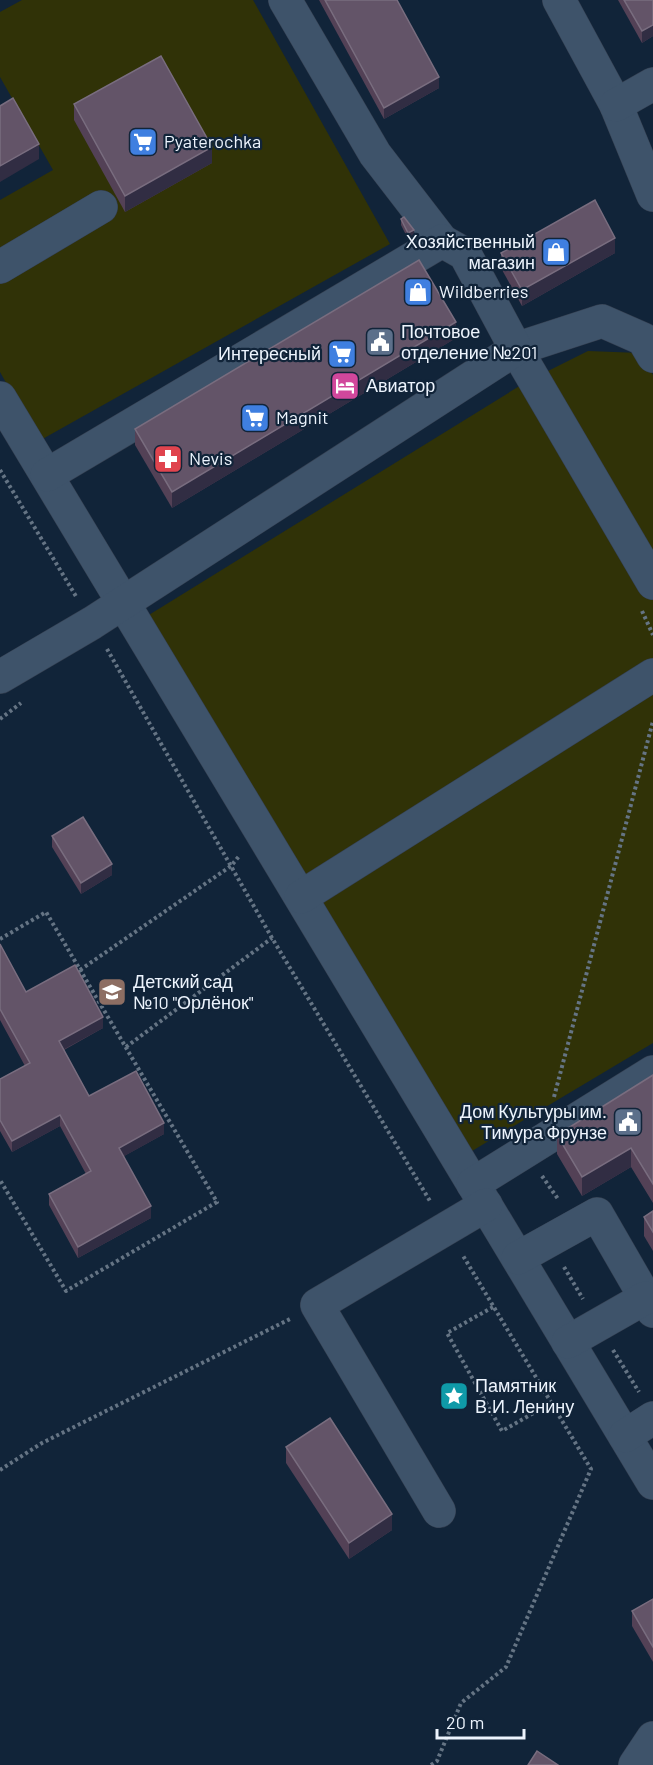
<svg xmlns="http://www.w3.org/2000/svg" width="653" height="1765" viewBox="0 0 653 1765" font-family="Barlow,sans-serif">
<rect width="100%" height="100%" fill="#112439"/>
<g fill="#303207">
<polygon points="22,0 253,0 390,244 39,441 0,372 0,200 53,170 0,77 0,12"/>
<polygon points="588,351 640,353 653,375 653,1043 472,1151 144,618 526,382"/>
</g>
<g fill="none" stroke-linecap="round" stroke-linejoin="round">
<g stroke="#343f50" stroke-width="34">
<g id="minor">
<polyline points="285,0 375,154 442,241"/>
<polyline points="559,0 616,105 653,195"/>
<polyline points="616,105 653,84"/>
<polyline points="0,267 101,207"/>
<polyline points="653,356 643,339 602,321 516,349 653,583"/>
<polyline points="0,398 653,1483"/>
<polyline points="0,677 92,623 516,349 465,254 442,241 47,475"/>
<polyline points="301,897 653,675"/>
<polyline points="473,1184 653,1072"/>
<polyline points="518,1258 597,1214 653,1311"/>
<polyline points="568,1342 645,1298"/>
<polyline points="625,1436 653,1418"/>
<polyline points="439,1511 317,1305 486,1205"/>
<polyline points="635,1765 653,1738"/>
</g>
</g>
<g stroke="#657484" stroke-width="4" stroke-dasharray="3 3" stroke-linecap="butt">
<polyline points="0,470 77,598"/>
<polyline points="642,611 653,635"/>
<polyline points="107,649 272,938 430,1201"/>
<polyline points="0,719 21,703"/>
<polyline points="0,939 46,912 217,1202 66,1291 0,1180"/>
<polyline points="80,970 231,866 240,855"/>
<polyline points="126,1047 272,938"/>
<polyline points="554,1097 653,721"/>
<polyline points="542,1176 558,1199"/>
<polyline points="564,1267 583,1299"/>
<polyline points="493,1307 447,1333 502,1431 551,1403"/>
<polyline points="613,1350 639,1392"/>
<polyline points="0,1470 42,1443 292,1318"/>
<polyline points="431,1765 437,1761 461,1703 506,1667 591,1469 462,1254"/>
</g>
<use href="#minor" stroke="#3e536a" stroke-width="33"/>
</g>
<g fill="#534156">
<polygon points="319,0 397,0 439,88 384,119"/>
<polygon points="618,0 653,0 653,36 642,43"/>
<polygon points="74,104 212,163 125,212 74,120"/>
<polygon points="401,219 414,236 408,239 401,225"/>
<polygon points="501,253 615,253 522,306 501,268"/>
<polygon points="456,338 172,508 135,445 135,429"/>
<polygon points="52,836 112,875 81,894 52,847"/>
<polygon points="0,944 26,992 103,1028 64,1050 89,1096 164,1134 124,1156 151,1218 78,1258 49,1205 49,1194 86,1174 60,1126 12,1152 0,1131 0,1079 25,1066 0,1020"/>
<polygon points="653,1075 653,1203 631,1167 582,1196 557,1154 557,1135"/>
<polygon points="653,1211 653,1251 644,1236 644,1217"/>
<polygon points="286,1447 392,1530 349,1559 286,1463"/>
<polygon points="653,1599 653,1662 632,1626 632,1611"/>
</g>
<g fill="#312d43">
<polygon points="653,25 653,36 642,43 642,31"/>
<polygon points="439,77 439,88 384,119 384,108"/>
<polygon points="39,144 39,159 0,182 0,166"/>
<polygon points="212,147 212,163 125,212 125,196"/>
<polygon points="414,230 414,236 408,239 408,233"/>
<polygon points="615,238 615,253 522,306 522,290"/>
<polygon points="456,322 456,338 172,508 172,492"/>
<polygon points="112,864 112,875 81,894 81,883"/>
<polygon points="103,1017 103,1028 59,1052 59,1041"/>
<polygon points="60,1115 60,1126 12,1152 12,1141"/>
<polygon points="164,1123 164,1134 119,1159 119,1148"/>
<polygon points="631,1148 631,1167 582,1196 582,1177"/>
<polygon points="151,1206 151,1218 78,1258 78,1247"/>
<polygon points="392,1514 392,1530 349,1559 349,1543"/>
</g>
<g fill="#635468" stroke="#796d7f" stroke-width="1.5">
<polygon points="325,0 397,0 439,77 384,108"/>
<polygon points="624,0 653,0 653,25 642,31"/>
<polygon points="161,56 212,147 125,196 74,104"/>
<polygon points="13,98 39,144 0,166 0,106"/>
<polygon points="595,200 615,238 522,290 501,253"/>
<polygon points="404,217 414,230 408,233 401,219"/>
<polygon points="419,260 456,322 172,492 135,429"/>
<polygon points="83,817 112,864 81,883 52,836"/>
<polygon points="0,944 26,992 75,965 103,1017 59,1041 89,1096 136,1071 164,1123 119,1148 151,1206 78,1247 49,1194 91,1171 60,1115 12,1141 0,1120 0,1079 30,1063 0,1009"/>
<polygon points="653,1075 653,1184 631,1148 582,1177 557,1135"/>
<polygon points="653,1211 653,1232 644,1217"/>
<polygon points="330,1418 392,1514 349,1543 286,1447"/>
<polygon points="653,1599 653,1647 632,1611"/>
<polygon points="537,1751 558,1765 528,1765"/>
</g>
<defs>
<g id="supermarket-square" transform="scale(1.5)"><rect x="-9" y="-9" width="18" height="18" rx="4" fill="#3f7fe0" stroke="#112439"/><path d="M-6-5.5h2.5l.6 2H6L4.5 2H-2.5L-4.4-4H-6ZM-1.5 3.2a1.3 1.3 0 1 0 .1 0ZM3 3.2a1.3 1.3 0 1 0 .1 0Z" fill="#fff"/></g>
<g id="shop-square" transform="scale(1.5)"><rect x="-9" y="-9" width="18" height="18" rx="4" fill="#3f7fe0" stroke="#112439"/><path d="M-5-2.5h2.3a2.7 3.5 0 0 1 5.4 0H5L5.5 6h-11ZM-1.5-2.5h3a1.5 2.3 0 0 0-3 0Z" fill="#fff"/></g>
<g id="civic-square" transform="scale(1.5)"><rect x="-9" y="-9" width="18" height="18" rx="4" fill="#5c6f8a" stroke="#112439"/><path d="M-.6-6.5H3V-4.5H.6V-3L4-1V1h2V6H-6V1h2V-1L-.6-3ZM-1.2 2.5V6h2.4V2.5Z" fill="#fff"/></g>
<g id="hotel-square" transform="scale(1.5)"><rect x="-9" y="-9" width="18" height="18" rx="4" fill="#d1479c" stroke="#112439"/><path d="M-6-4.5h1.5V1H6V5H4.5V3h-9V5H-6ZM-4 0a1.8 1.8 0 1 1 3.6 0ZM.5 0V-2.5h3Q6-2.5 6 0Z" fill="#fff"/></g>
<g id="pharmacy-square" transform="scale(1.5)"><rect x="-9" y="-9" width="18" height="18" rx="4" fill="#e0444e" stroke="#112439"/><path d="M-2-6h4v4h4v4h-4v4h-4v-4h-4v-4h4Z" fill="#fff"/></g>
<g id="school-square" transform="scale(1.5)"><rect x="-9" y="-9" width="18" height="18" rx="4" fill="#8d6e63" stroke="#112439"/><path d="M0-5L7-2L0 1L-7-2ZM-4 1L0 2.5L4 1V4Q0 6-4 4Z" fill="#fff"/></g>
<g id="sight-square" transform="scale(1.5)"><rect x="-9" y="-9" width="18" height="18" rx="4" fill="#0f9aa8" stroke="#112439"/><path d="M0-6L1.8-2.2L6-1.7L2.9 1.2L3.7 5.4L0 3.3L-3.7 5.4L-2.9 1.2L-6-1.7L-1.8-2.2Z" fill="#fff"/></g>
</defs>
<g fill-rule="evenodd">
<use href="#supermarket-square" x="143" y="142"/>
<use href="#shop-square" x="556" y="252"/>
<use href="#shop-square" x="418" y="292"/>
<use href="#civic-square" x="380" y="342"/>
<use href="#supermarket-square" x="342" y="354"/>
<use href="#hotel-square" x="345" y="386"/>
<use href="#supermarket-square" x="255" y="418"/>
<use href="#pharmacy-square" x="168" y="459"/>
<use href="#school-square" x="112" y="992"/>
<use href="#civic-square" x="628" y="1122"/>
<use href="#sight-square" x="454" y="1396"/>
</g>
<g text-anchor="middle" stroke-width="4.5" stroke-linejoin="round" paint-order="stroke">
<g font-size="18" fill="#edf4fd" stroke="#112439" text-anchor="start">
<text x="164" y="148">Pyaterochka</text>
<text x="535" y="248" text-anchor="end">Хозяйственный<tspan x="535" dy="21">магазин</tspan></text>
<text x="439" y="298">Wildberries</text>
<text x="401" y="338">Почтовое<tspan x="401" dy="21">отделение №201</tspan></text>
<text x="321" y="360" text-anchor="end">Интересный</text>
<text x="366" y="392">Авиатор</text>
<text x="276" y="424">Magnit</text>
<text x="189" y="465">Nevis</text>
<text x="133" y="988">Детский сад<tspan x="133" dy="21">№10 "Орлёнок"</tspan></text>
<text x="607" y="1118" text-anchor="end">Дом Культуры им.<tspan x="607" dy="21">Тимура Фрунзе</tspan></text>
<text x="475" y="1392">Памятник<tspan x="475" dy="21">В.И. Ленину</tspan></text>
</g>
</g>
<path d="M437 1729v9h87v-9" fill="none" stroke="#edf4fd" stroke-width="3"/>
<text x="446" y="1729" font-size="18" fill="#edf4fd" stroke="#112439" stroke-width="4.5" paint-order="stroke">20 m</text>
</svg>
